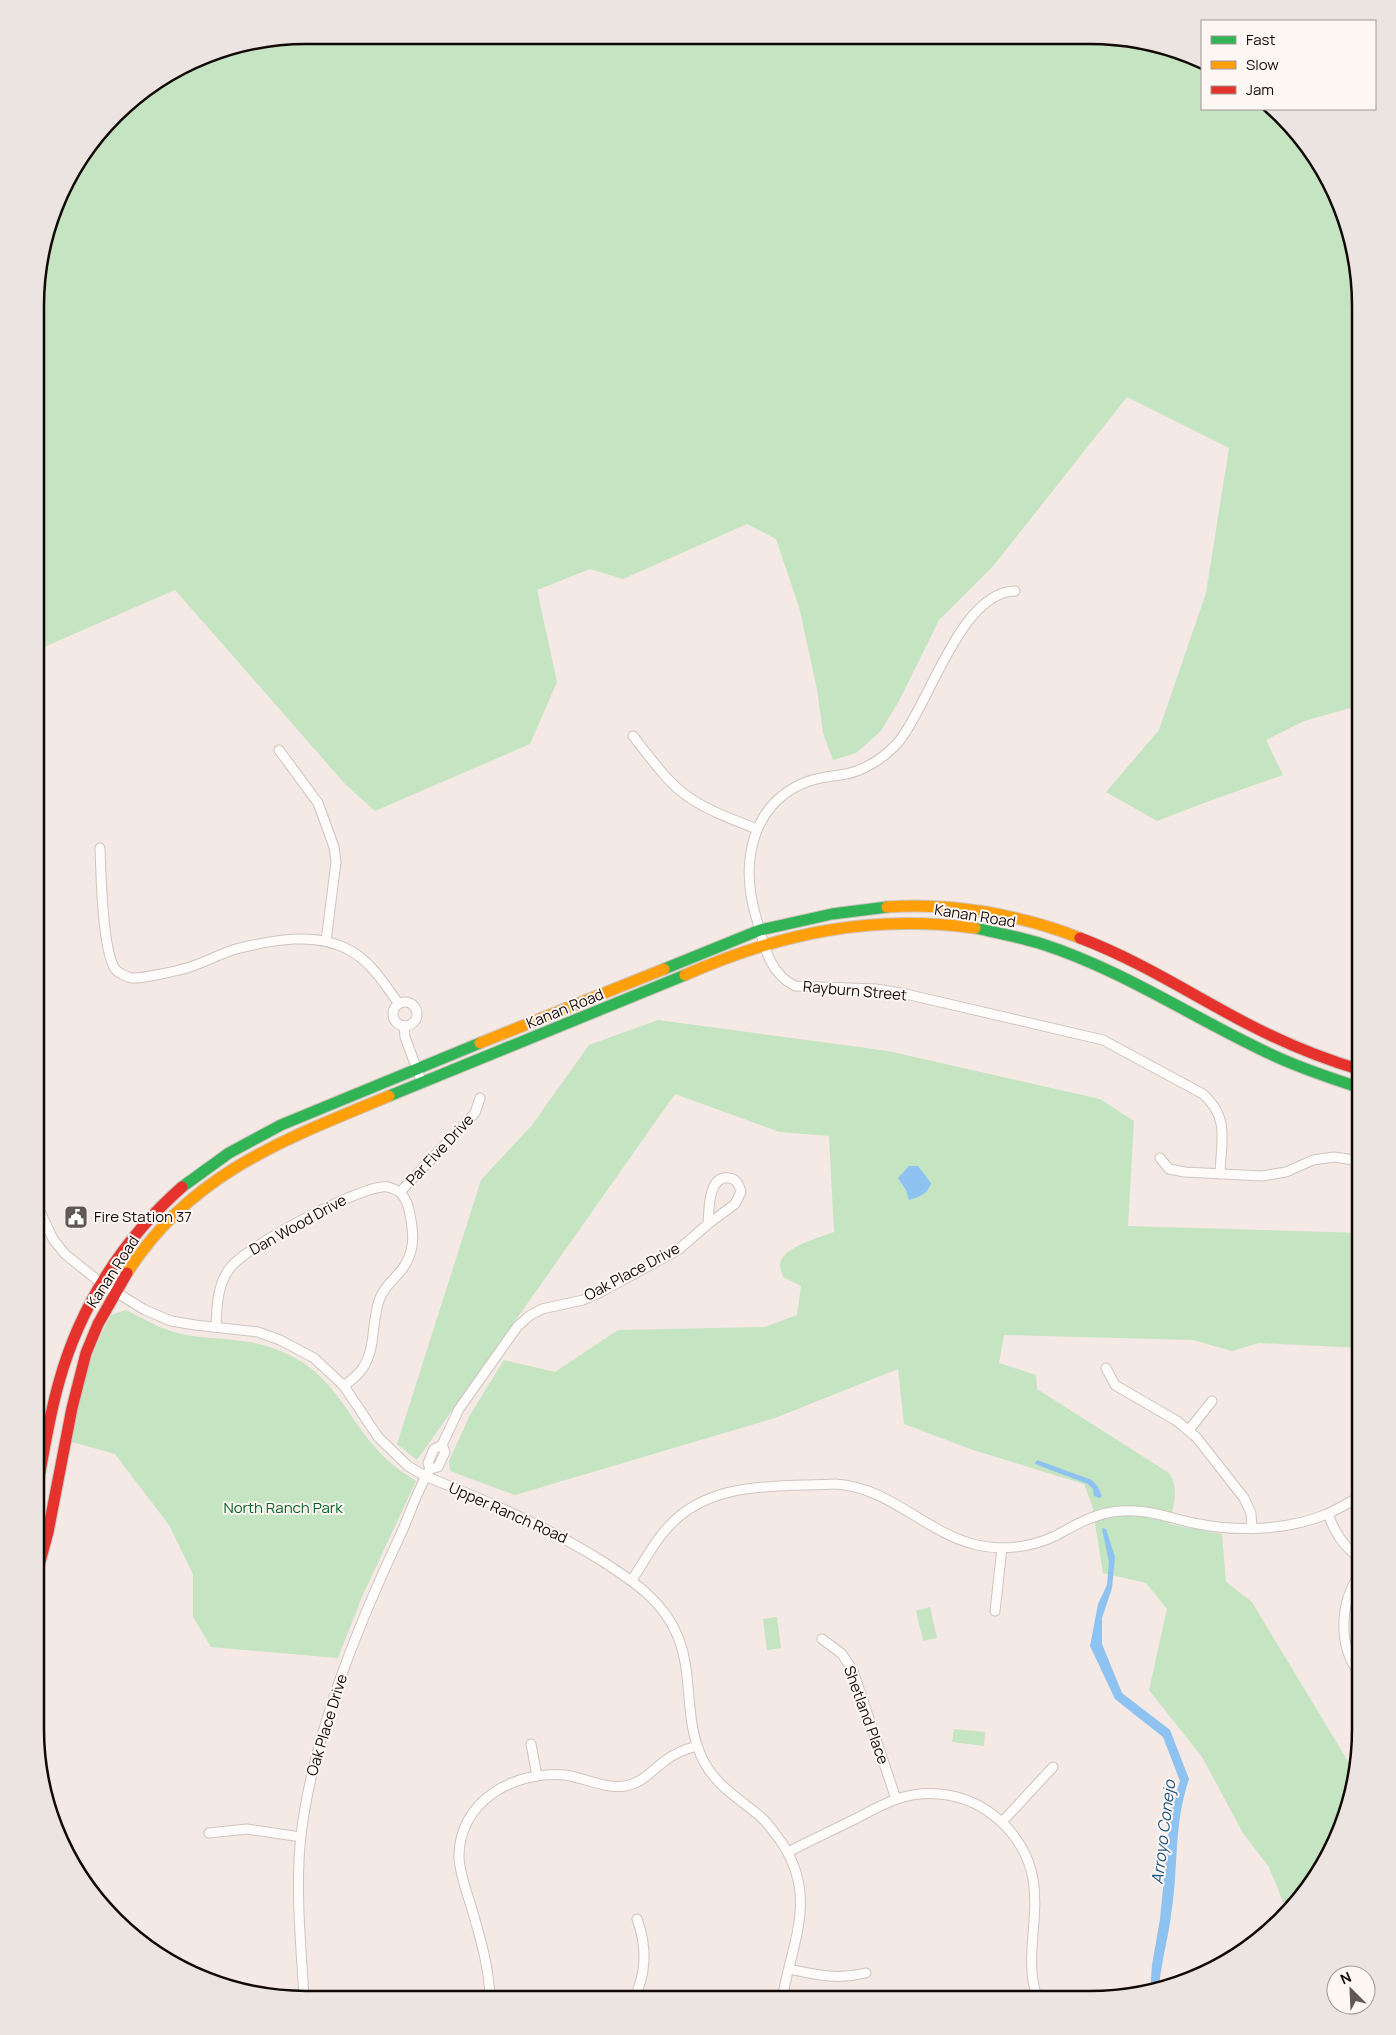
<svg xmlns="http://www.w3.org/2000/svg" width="1396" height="2035" viewBox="0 0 1396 2035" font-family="Manrope,sans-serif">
<rect width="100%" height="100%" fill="#f4e9e4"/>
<g fill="#c5e4c2">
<polygon points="305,35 1126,37 1194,55 1202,60 1202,109 1273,109 1305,141 1333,186 1352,236 1361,305 1361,705 1304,721 1266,740 1283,775 1212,800 1157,821 1106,792 1159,730 1206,593 1229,448 1127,397 994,565 939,620 900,699 881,731 856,753 833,760 823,733 817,689 799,607 776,539 747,524 623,579 590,569 537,590 557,682 530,744 375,811 346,785 175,590 37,650 37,270 71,170 127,102 218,49"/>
<path d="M658,1020L888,1051L1100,1099L1134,1121L1128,1226L1361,1233V1348L1259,1343L1232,1351L1193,1340L1004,1335L999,1363L1036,1375L1037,1389L1169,1473C1180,1490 1173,1506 1169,1524L1222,1534L1226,1582L1252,1602L1355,1773L1347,1817L1315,1880L1303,1894L1284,1904L1269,1867L1243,1833L1202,1757L1149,1690L1167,1609L1146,1583L1103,1573L1092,1505L1084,1484L973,1450L904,1424L898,1369L775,1418L515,1495L450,1471L449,1461L470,1415L504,1360L555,1372L618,1330L765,1327L797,1315L801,1286L783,1277C782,1273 780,1268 780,1265C780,1248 820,1237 834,1232L829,1136L780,1132L675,1094L417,1460L397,1444L481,1180L532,1125L589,1045Z"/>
<path d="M126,1310C146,1320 164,1331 186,1335C229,1342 256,1336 297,1359C329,1377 344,1407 365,1435C379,1454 396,1469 416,1481L361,1599L338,1658L211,1647L193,1617V1574L169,1525L115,1454L72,1442C74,1397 91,1354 111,1315Z"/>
<polygon points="930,1607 937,1638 923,1641 916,1611"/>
<polygon points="777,1617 781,1648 767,1650 763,1619"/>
<polygon points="954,1729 985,1732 984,1746 952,1742"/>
</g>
<g fill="#8ec2f1">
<path d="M909,1166H918L931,1183C928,1194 919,1197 909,1200L906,1190L898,1178Z"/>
<polygon points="1037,1460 1092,1480 1098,1487 1102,1496 1100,1498 1094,1496 1093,1489 1088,1484 1035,1464"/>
<path d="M1103,1528L1106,1529L1115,1557L1112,1588L1102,1618V1644L1122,1693L1170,1730L1189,1779C1173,1826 1179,1868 1171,1915C1168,1941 1160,1965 1159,1991L1150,1992L1152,1965L1160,1919L1171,1808L1180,1781L1163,1737L1115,1699L1090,1646L1098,1604L1107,1585L1109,1562L1102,1529Z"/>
</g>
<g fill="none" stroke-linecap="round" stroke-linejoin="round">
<g stroke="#cfc4be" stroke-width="11">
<g id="street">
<path d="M1015,591C961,592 930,702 900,740C887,756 866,770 846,774C834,776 821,777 809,781C751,802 740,863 756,917C764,943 768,973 795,986L876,989L906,994L1103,1040L1203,1094C1230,1118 1221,1141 1220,1174"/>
<path d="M633,736C651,758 667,783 690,798C711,812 734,820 757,829"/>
<polyline points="279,750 318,803 334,847 336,862 326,941"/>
<path d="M100,848C101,871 102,957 117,971C119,973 127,977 131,978C141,979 176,971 187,968C204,963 219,954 236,949C272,940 317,931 351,951C372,963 385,985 399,1004"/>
<circle cx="405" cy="1014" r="12"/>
<polyline points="404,1026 405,1037 422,1083"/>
<polyline points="1160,1158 1169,1169 1185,1172 1262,1176 1286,1172 1313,1160 1334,1157 1361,1161"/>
<path d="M36,1203L53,1239L65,1254L101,1283L145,1310L171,1321L195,1325L258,1332L280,1340L314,1358L344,1386L378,1437L408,1466L425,1476C487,1501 546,1526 602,1561C633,1581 664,1601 678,1637C694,1676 683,1722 704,1762C719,1789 741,1799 763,1819C770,1826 776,1835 782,1843C818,1898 792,1942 782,1999"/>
<path d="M216,1327C217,1306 217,1285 230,1268C248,1245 353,1190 382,1187C389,1186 394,1189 400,1192"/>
<polyline points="1106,1368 1115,1385 1177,1421 1197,1438 1244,1498 1251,1513 1252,1529"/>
<path d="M344,1386C349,1382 354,1378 358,1374C378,1353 370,1322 380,1298C385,1285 396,1278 403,1268C414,1252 414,1237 411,1220C409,1209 408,1201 400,1192L475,1113L480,1098"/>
<polyline points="1189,1430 1212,1401"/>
<polyline points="430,1469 438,1467 445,1452 442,1445"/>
<path d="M1328,1514C1335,1533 1343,1546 1360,1558"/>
<path d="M632,1580C645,1560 657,1537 674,1521C717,1480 782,1487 836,1484C892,1488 925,1533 977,1545C1003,1551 1032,1547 1055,1536C1072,1527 1088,1517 1107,1513C1137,1506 1163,1516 1193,1523C1237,1532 1285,1531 1327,1514C1338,1509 1350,1502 1361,1496"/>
<polyline points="995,1611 1002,1548"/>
<polyline points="822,1639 842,1654 853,1671 896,1799"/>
<path d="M1360,1674C1338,1647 1339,1603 1360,1574"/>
<polyline points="531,1744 537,1776"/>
<polyline points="1002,1822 1053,1767"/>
<polyline points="209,1833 247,1829 301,1837"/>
<path d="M788,1852C809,1841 831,1831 853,1820C867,1813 882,1804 897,1799C931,1787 970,1795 997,1818C1016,1834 1029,1856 1033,1879C1040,1920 1023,1961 1038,2000"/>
<path d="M789,1969C817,1975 837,1980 866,1973"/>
<path d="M304,1998C301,1944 295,1889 301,1835C313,1736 357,1628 399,1538C410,1515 417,1490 430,1469L428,1463L434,1449L442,1445L459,1409L517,1327L529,1316L542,1309L583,1300L599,1293L678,1250L708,1224L735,1204L741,1192C739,1185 737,1179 729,1178C708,1175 709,1210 708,1224"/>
<path d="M490,1998C489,1966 480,1937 471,1906C466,1890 460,1874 459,1858C458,1801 515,1770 565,1775C586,1778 604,1789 625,1786C643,1783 652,1770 666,1760C675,1753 686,1749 697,1746"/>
<path d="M634,1999C647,1972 647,1946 637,1919"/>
</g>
</g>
<g stroke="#cfc4be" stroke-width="13">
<g id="fast">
<path d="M975,928C998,933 1020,937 1042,944C1126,971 1199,1022 1279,1058C1306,1070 1333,1079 1361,1088"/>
<polyline points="664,969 760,930 832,914 887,907"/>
<polyline points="389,1096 685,975"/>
<polyline points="182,1187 229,1153 281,1125 480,1043"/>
</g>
</g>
<g stroke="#cfc4be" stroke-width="13">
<g id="slow">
<path d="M887,907C951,902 1021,915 1080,938"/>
<path d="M685,975C780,933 872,914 975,928"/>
<polyline points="480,1043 664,969"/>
<path d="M127,1273C190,1173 286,1139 389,1096"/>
</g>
</g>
<g stroke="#cfc4be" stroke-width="13">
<g id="jam">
<path d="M1080,938C1138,960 1189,993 1244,1022C1282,1042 1320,1058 1361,1070"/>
<path d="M35,1498C43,1459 48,1420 59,1382C80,1306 123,1239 182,1187"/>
<polyline points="35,1580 48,1532 72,1408 86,1353 98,1324 127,1273"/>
</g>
</g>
<use href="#street" stroke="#fdfcfb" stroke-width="9"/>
<use href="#fast" stroke="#30b455" stroke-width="11"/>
<use href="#slow" stroke="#ff9f0a" stroke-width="11"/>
<use href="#jam" stroke="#e5322d" stroke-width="11"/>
</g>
<defs>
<g id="civic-square" transform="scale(1.25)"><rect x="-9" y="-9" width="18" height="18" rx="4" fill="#625752" stroke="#fef7f4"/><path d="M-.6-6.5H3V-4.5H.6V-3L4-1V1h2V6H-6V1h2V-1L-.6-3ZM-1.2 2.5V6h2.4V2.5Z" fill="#fff"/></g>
</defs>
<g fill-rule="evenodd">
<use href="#civic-square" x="76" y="1217"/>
</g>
<g text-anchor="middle" stroke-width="4" stroke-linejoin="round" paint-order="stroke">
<g font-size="15" fill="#130904" stroke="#fef7f4">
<text transform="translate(975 916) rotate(9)" y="5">Kanan Road</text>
<text transform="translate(855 991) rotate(5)" y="5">Rayburn Street</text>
<text transform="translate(565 1009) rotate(-22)" y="5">Kanan Road</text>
<text transform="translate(440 1150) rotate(-47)" y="5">Par Five Drive</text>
<text transform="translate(298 1225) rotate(-29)" y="5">Dan Wood Drive</text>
<text transform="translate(113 1272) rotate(-57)" y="5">Kanan Road</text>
<text transform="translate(632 1272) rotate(-28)" y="5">Oak Place Drive</text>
<text transform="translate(508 1513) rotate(24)" y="5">Upper Ranch Road</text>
<text transform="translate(866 1715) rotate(70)" y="5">Shetland Place</text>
<text transform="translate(327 1725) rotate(-73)" y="5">Oak Place Drive</text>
</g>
<g font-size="15" fill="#130904" stroke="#fef7f4" text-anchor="start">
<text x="94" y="1222">Fire Station 37</text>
</g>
<g font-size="15" fill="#046223" stroke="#fef7f4">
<text x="283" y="1513">North Ranch Park</text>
</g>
<g font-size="16" font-style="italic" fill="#1e5683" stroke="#fef7f4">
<text transform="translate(1163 1832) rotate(-83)" y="6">Arroyo Conejo</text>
</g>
</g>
<path d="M0 0H1396V2035H0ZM306 44H1090A262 262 0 0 1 1352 306V1729A262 262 0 0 1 1090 1991H306A262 262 0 0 1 44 1729V306A262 262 0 0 1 306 44Z" fill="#ebe4e1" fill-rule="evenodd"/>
<path fill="none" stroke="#130904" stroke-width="2.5" d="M306 44H1090A262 262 0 0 1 1352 306V1729A262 262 0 0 1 1090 1991H306A262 262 0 0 1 44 1729V306A262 262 0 0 1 306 44Z"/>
<rect x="1201" y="20" width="175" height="90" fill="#fef7f4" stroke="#a09894"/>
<rect x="1211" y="36" width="25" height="8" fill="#30b455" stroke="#a09894"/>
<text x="1246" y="45" font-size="15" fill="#130904">Fast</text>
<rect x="1211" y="61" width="25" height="8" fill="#ff9f0a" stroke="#a09894"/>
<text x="1246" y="70" font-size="15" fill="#130904">Slow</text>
<rect x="1211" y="86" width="25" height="8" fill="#e5322d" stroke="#a09894"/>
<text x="1246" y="95" font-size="15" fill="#130904">Jam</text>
<g transform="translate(1351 1990) rotate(336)"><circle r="24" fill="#fef7f4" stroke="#a09894"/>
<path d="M0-4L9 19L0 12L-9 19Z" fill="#625752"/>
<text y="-8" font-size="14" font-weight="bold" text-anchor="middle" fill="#130904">N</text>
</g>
</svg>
